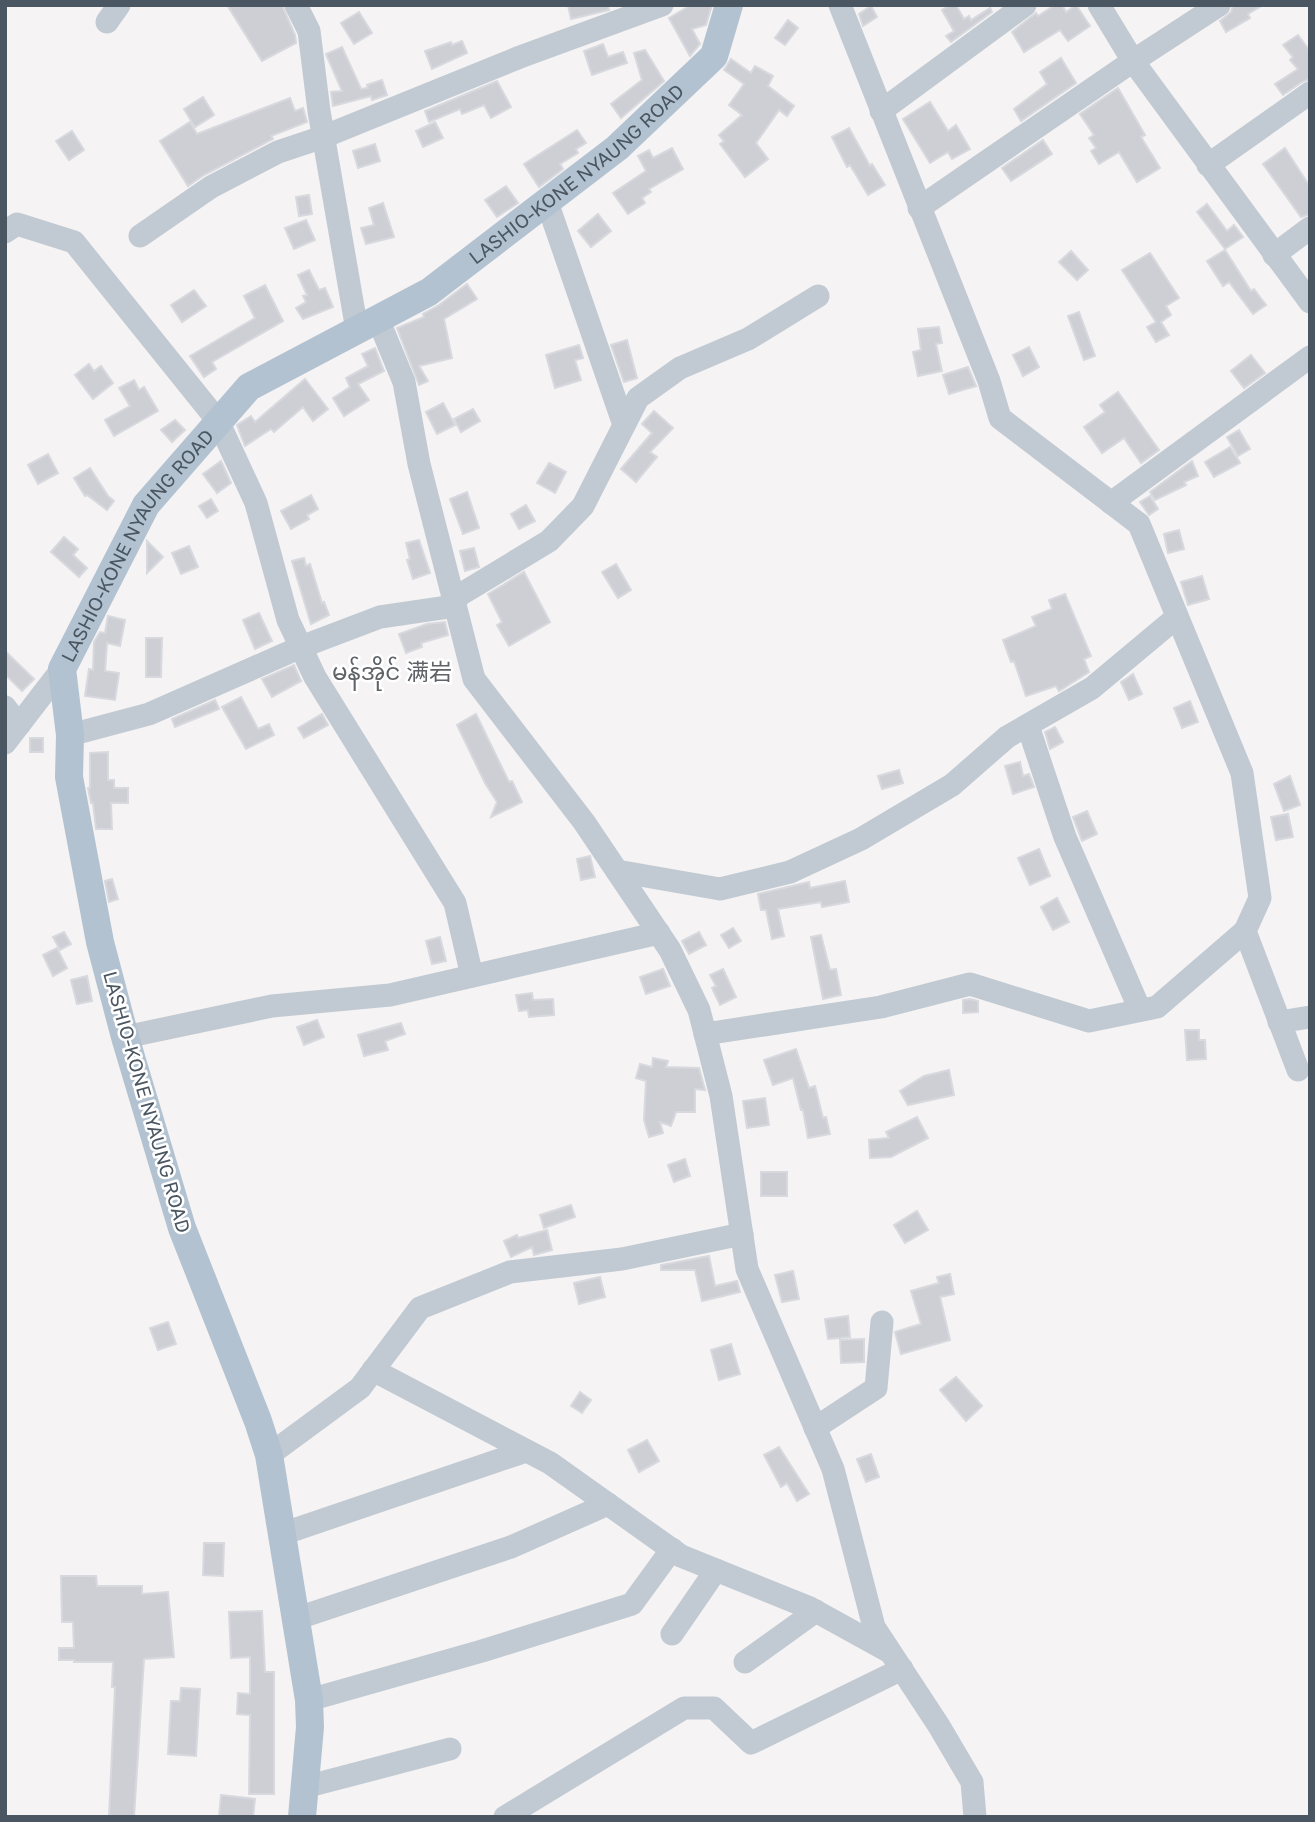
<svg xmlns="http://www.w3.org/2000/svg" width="1315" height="1822" viewBox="0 0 1315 1822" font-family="'Golos Text','Noto Sans SC','Noto Sans Myanmar',sans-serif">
<rect width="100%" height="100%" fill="#f5f3f3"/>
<g fill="#cdcfd5" stroke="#d7d9de" stroke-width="2">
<polygon points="227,5 282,5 295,35 296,43 262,61"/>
<polygon points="568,5 608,5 609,10 571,19"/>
<polygon points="691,5 712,5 706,25 692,29 700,44 690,56 669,18"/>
<polygon points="950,5 956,5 964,19 969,16 971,20 990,8 992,12 951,42 946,36 954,31 942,10"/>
<polygon points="1055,5 1062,5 1066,12 1076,5 1090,26 1068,41 1060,30 1024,52 1012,32 1036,13 1038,16"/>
<polygon points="1233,5 1263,5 1248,14 1250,18 1226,32 1220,21 1231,12"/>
<polygon points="871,6 877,17 863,26 859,14"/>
<polygon points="359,12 372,33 354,44 341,23"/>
<polygon points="788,20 798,28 785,45 775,38"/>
<polygon points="1298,35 1310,51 1310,79 1302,82 1283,95 1275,84 1298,69 1290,60 1293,57 1283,45"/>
<polygon points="462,41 467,53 432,69 425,51 451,42 452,45"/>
<polygon points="603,44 608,57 623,52 627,63 592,75 584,51"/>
<polygon points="342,47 361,89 368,88 367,85 382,80 387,95 372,100 371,96 333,106 331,92 342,91 326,54"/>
<polygon points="645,50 664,81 621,118 611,104 642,80 634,53"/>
<polygon points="1061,58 1076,83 1021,121 1014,109 1047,84 1040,72"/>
<polygon points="731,59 751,73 755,66 773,76 768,86 794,106 787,116 779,110 756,143 768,159 745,177 720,144 724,141 719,135 742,115 729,105 744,84 724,70"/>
<polygon points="497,81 511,107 491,118 484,105 462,114 460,109 429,122 425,111"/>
<polygon points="1118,88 1145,135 1141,137 1160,168 1137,182 1119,152 1099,164 1091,151 1096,148 1089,138 1094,135 1080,114"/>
<polygon points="203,97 214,115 195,127 184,109"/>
<polygon points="290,98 295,111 303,108 307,122 271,136 273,139 204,175 188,186 160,141 190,122 197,134"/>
<polygon points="930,102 948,131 956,125 970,149 952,159 948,152 930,163 903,119"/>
<polygon points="435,122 443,138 423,147 416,131"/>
<polygon points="849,128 870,166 872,164 885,185 868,195 850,165 847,167 832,137"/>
<polygon points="577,130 586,143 576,149 578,153 560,164 563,169 539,187 524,164"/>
<polygon points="72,131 84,150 69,160 56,141"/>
<polygon points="1043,140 1052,154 1011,181 1002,168"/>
<polygon points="375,144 380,161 358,168 353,151"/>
<polygon points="672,148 683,169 649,189 651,192 642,198 645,203 628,214 613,193 646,171 638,156 649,150 653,158"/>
<polygon points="1285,148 1310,187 1310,214 1301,217 1263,164"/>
<polygon points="506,186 518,203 497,217 485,200"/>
<polygon points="309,195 312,214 299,216 296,197"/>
<polygon points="383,203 394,237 366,244 361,228 374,225 369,208"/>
<polygon points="1207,204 1227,231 1234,225 1243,237 1225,249 1197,212"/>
<polygon points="598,214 611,231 591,247 578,231"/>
<polygon points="306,220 315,240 294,249 285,228"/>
<polygon points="1225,250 1251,291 1254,289 1266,305 1253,314 1229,282 1223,286 1207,261"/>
<polygon points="1071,251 1088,270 1077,280 1059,262"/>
<polygon points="1150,253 1179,298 1166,306 1171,315 1161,322 1169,335 1156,342 1147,327 1156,322 1122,270"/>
<polygon points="309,270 319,290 325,288 333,307 303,319 296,308 306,302 303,296 307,295 298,275"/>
<polygon points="467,284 477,299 444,319 452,358 419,366 428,381 419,385 397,328 424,317 423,314 439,305"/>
<polygon points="265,285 283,321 212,362 216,369 204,377 190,356 255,318 244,296"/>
<polygon points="194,290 206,306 182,322 171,305"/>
<polygon points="1079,312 1095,356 1084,360 1068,316"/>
<polygon points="939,327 942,343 936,344 942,371 918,376 913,352 921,350 918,329"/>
<polygon points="627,340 637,378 624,382 611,345"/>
<polygon points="579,345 583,358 575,360 581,380 555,388 546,355"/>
<polygon points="1029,347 1039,367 1023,376 1013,355"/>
<polygon points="375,348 384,371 358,384 369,400 344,416 333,398 350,387 346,378 368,366 362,354"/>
<polygon points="1251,355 1265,373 1244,388 1231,371"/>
<polygon points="89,364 94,371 101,366 113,383 93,399 75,375"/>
<polygon points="968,367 976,386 949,394 943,375"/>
<polygon points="305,379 328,409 313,421 303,407 274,432 271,429 245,446 237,425 251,416 255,422"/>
<polygon points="134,380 139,390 144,387 158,411 114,436 105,420 130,406 119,388"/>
<polygon points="1118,392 1159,450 1141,463 1124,438 1102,453 1084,427 1105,412 1100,405"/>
<polygon points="443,403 455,425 437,434 426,412"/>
<polygon points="473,409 480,421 461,432 454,419"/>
<polygon points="654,411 673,428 650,452 657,457 636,482 621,469 652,433 642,424"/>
<polygon points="175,420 185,430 172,442 161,430"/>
<polygon points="1239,430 1250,449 1238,456 1227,437"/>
<polygon points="1230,447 1240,463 1214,477 1205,462"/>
<polygon points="48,454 58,473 38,484 28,465"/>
<polygon points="221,461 231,483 217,493 203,474"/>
<polygon points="1192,461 1198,476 1184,482 1186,485 1155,500 1150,492"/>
<polygon points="549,463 566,472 555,493 537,483"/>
<polygon points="90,468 108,496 114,501 107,510 87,495 85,496 74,478"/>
<polygon points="467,492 479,528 463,534 450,499"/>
<polygon points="311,495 318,509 307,515 309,519 291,529 281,511"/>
<polygon points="1150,496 1158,509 1149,515 1140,502"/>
<polygon points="211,499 218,511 207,518 199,506"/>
<polygon points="526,505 535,521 519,529 511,514"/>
<polygon points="1179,530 1184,549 1168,553 1164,534"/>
<polygon points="64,537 78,549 73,555 87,568 79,577 51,552"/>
<polygon points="419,540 430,573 413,579 407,560 410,559 406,543"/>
<polygon points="147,541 163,557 147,573"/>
<polygon points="189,546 198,567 181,574 172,553"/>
<polygon points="474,548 479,567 465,571 460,551"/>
<polygon points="304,558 306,566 310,564 322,603 324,602 329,615 311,624 292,561"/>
<polygon points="616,564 631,590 618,598 602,572"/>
<polygon points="524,572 550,622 509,646 497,625 502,622 488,594"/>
<polygon points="1202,576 1209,599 1188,605 1181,582"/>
<polygon points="1065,594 1091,656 1084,659 1089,672 1059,691 1056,686 1026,696 1014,661 1011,662 1003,640 1036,626 1032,617 1052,609 1049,600"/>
<polygon points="259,613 272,641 255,649 243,620"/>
<polygon points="108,616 125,620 120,646 107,643 105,671 119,673 115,700 85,696 89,669 93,670 94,642 100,632 105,633"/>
<polygon points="445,622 448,635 421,643 422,647 406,653 399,634 427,624"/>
<polygon points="146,638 162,638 161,677 146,677"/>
<polygon points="5,651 34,679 22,691 5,674"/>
<polygon points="294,665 301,681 272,697 262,679"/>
<polygon points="1133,674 1142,694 1129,700 1121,682"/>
<polygon points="241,697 258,729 269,724 274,735 246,749 222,707"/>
<polygon points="215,700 219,709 175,727 172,719"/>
<polygon points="1190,701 1198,722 1182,728 1174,708"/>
<polygon points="322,714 328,725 304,738 298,728"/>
<polygon points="476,714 509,782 512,781 522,802 491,817 497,802 485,783 457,725"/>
<polygon points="1055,727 1063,742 1050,749 1045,732"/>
<rect x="30" y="738" width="13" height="14"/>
<polygon points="108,752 108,780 114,780 114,788 128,788 128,803 111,803 112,829 96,829 93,803 91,803 88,788 90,788 90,753"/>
<polygon points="1020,762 1023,776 1029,774 1034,787 1013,794 1005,766"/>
<polygon points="899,770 903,783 882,789 878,776"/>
<polygon points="1290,776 1300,805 1284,811 1274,784"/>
<polygon points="1087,811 1097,834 1082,841 1073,817"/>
<polygon points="1288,814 1293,837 1276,840 1271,817"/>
<polygon points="1039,849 1050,876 1030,885 1018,858"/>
<polygon points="590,856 595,877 581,880 577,859"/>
<polygon points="112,879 118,899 109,902 105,881"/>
<polygon points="845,881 849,902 822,907 821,902 778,909 784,936 772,939 766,910 761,910 758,894 809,882 810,888"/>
<polygon points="1057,898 1069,922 1053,930 1041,907"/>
<polygon points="733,928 741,941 729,948 721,935"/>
<polygon points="64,932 71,944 60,950 53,937"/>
<polygon points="699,932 706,945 689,954 682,941"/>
<polygon points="821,935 830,970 836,969 841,995 823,999 811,937"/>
<polygon points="440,937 446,961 432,964 426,941"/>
<polygon points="57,948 67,968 53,976 43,955"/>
<polygon points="663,969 670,986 646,994 640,977"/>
<polygon points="723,969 736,997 720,1005 712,988 716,986 710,975"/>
<polygon points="87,976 92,1001 77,1004 71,980"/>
<polygon points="532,993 533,1000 553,999 554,1015 529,1017 528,1010 519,1011 516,995"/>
<polygon points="970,999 978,1001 978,1012 963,1013 963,1000"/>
<polygon points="317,1020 324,1037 304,1045 297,1027"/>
<polygon points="401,1023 405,1034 385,1041 388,1050 364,1056 358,1035"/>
<polygon points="1185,1030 1199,1030 1199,1040 1205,1040 1206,1059 1187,1060"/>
<polygon points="796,1049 809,1088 815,1086 823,1118 826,1117 830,1134 808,1138 803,1110 801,1110 793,1078 773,1085 764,1060"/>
<polygon points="653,1058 668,1061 666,1067 699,1068 705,1090 695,1089 695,1112 676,1112 671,1126 660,1122 663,1133 649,1137 644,1120 646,1081 636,1078 640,1064 652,1067"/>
<polygon points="949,1070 954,1095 908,1105 900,1091 924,1076"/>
<polygon points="765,1098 769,1125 747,1128 743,1101"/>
<polygon points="917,1117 928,1138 891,1157 870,1158 869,1140 889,1138 886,1132"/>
<polygon points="685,1159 690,1176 674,1182 668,1165"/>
<rect x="761" y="1172" width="26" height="24"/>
<polygon points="571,1205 575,1217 544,1228 540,1215"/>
<polygon points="917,1211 928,1230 905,1243 894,1225"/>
<polygon points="547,1230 552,1250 534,1255 532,1247 511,1257 504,1241 517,1235 518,1238"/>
<polygon points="709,1256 715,1286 737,1281 740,1292 702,1301 695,1270 661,1270 661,1265"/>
<polygon points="793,1271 799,1299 782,1302 775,1275"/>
<polygon points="950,1274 954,1294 940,1297 950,1340 901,1354 895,1332 921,1324 911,1291 939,1283 937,1277"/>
<polygon points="600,1277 605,1297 579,1304 574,1283"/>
<polygon points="848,1316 850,1337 828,1339 825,1319"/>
<polygon points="168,1322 176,1344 158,1350 150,1328"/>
<polygon points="864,1339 864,1362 841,1363 840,1340"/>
<polygon points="731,1344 740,1374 719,1380 711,1350"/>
<polygon points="956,1377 982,1406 966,1421 940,1390"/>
<polygon points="580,1392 591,1400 582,1413 571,1406"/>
<polygon points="647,1440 659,1461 639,1472 628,1450"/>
<polygon points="779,1447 809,1494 797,1501 787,1483 781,1487 764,1455"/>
<polygon points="871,1454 879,1477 866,1482 857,1459"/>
<polygon points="204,1543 224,1543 223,1576 203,1575"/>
<polygon points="61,1576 96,1576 97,1586 142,1586 142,1594 168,1592 174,1657 144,1659 134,1817 109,1817 115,1687 112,1687 113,1662 74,1662 74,1660 59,1660 59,1648 74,1648 73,1622 62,1622"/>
<polygon points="262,1611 265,1672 274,1672 274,1794 249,1794 250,1715 237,1714 238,1693 250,1694 250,1657 231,1658 229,1612"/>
<polygon points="181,1688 200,1689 196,1756 168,1754 171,1701 180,1701"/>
<polygon points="221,1795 255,1799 253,1817 219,1817"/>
</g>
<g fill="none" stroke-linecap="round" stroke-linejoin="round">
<g stroke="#c1cad2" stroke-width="23">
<polyline points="296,5 309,31 319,111 357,330"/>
<polyline points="840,5 989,381 1000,418 1139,524 1242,773 1260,898 1245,931 1298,1070"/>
<polyline points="1099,5 1133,61 1310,302"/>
<polyline points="107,22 119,5"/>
<polyline points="881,111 1025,5"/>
<polyline points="1208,165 1310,93"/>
<polyline points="547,202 624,425"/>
<polyline points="919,208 1133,61 1219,5"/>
<polyline points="5,232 17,224 74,242 218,421 256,503 288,620 315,677 455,903 472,976"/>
<polyline points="140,236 211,187 278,152 323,137 520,57 662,5"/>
<polyline points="1274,255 1310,228"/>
<polyline points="378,319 404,382 419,464 474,679 584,822 670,950 699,1010 721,1096 747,1269 833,1469 874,1627 939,1726 972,1782 975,1817"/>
<polyline points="1111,503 1310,357"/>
<polyline points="453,599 549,541 583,506 638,398 680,368 748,339 818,296"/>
<polyline points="5,707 19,725"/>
<polyline points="1028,726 1065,837 1140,1010"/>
<polyline points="70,735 149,714 301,647 380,617 455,606"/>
<polyline points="5,743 62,669"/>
<polyline points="617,871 720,889 790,872 861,839 952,785 1007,737 1092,688 1177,617"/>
<polyline points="1279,1022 1310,1017"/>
<polyline points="705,1034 881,1007 970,984 1089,1021 1157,1007 1245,931"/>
<polyline points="125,1037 272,1006 390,995 659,933"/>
<polyline points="373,1370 550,1463 681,1556 810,1608 888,1651"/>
<polyline points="815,1428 876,1388 882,1322"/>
<polyline points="269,1455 360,1388 420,1308 510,1272 622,1259 742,1234"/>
<polyline points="282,1534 526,1451"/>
<polyline points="295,1619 511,1547 608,1504"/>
<polyline points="672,1634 716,1570"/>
<polyline points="745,1662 816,1611"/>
<polyline points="309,1700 482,1651 632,1604 672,1549"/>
<polyline points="305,1787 450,1749"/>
<polyline points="505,1817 684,1708 714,1708 751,1743 902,1669"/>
</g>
<path stroke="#b3c2d1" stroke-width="28" id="s1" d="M302,1817L310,1727L309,1700L269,1455L258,1421L182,1228L125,1037L100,942L69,777L70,735L62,669L146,505L249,387L429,292L617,148L714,56L729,5"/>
</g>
<g text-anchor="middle" stroke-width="5" stroke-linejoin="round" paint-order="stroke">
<g font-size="19" fill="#4a5661" stroke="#fff">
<text dy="7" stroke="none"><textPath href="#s1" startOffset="1916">LASHIO-KONE NYAUNG ROAD</textPath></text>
<text dy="7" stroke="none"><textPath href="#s1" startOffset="1328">LASHIO-KONE NYAUNG ROAD</textPath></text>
<text transform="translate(147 1102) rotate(74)" y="7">LASHIO-KONE NYAUNG ROAD</text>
</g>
<g font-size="23" fill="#5f6368" stroke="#fff">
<text x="392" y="680">မန်အိုင် 满岩</text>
</g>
</g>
<rect width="1315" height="1822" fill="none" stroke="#4a5661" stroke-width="14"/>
</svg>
